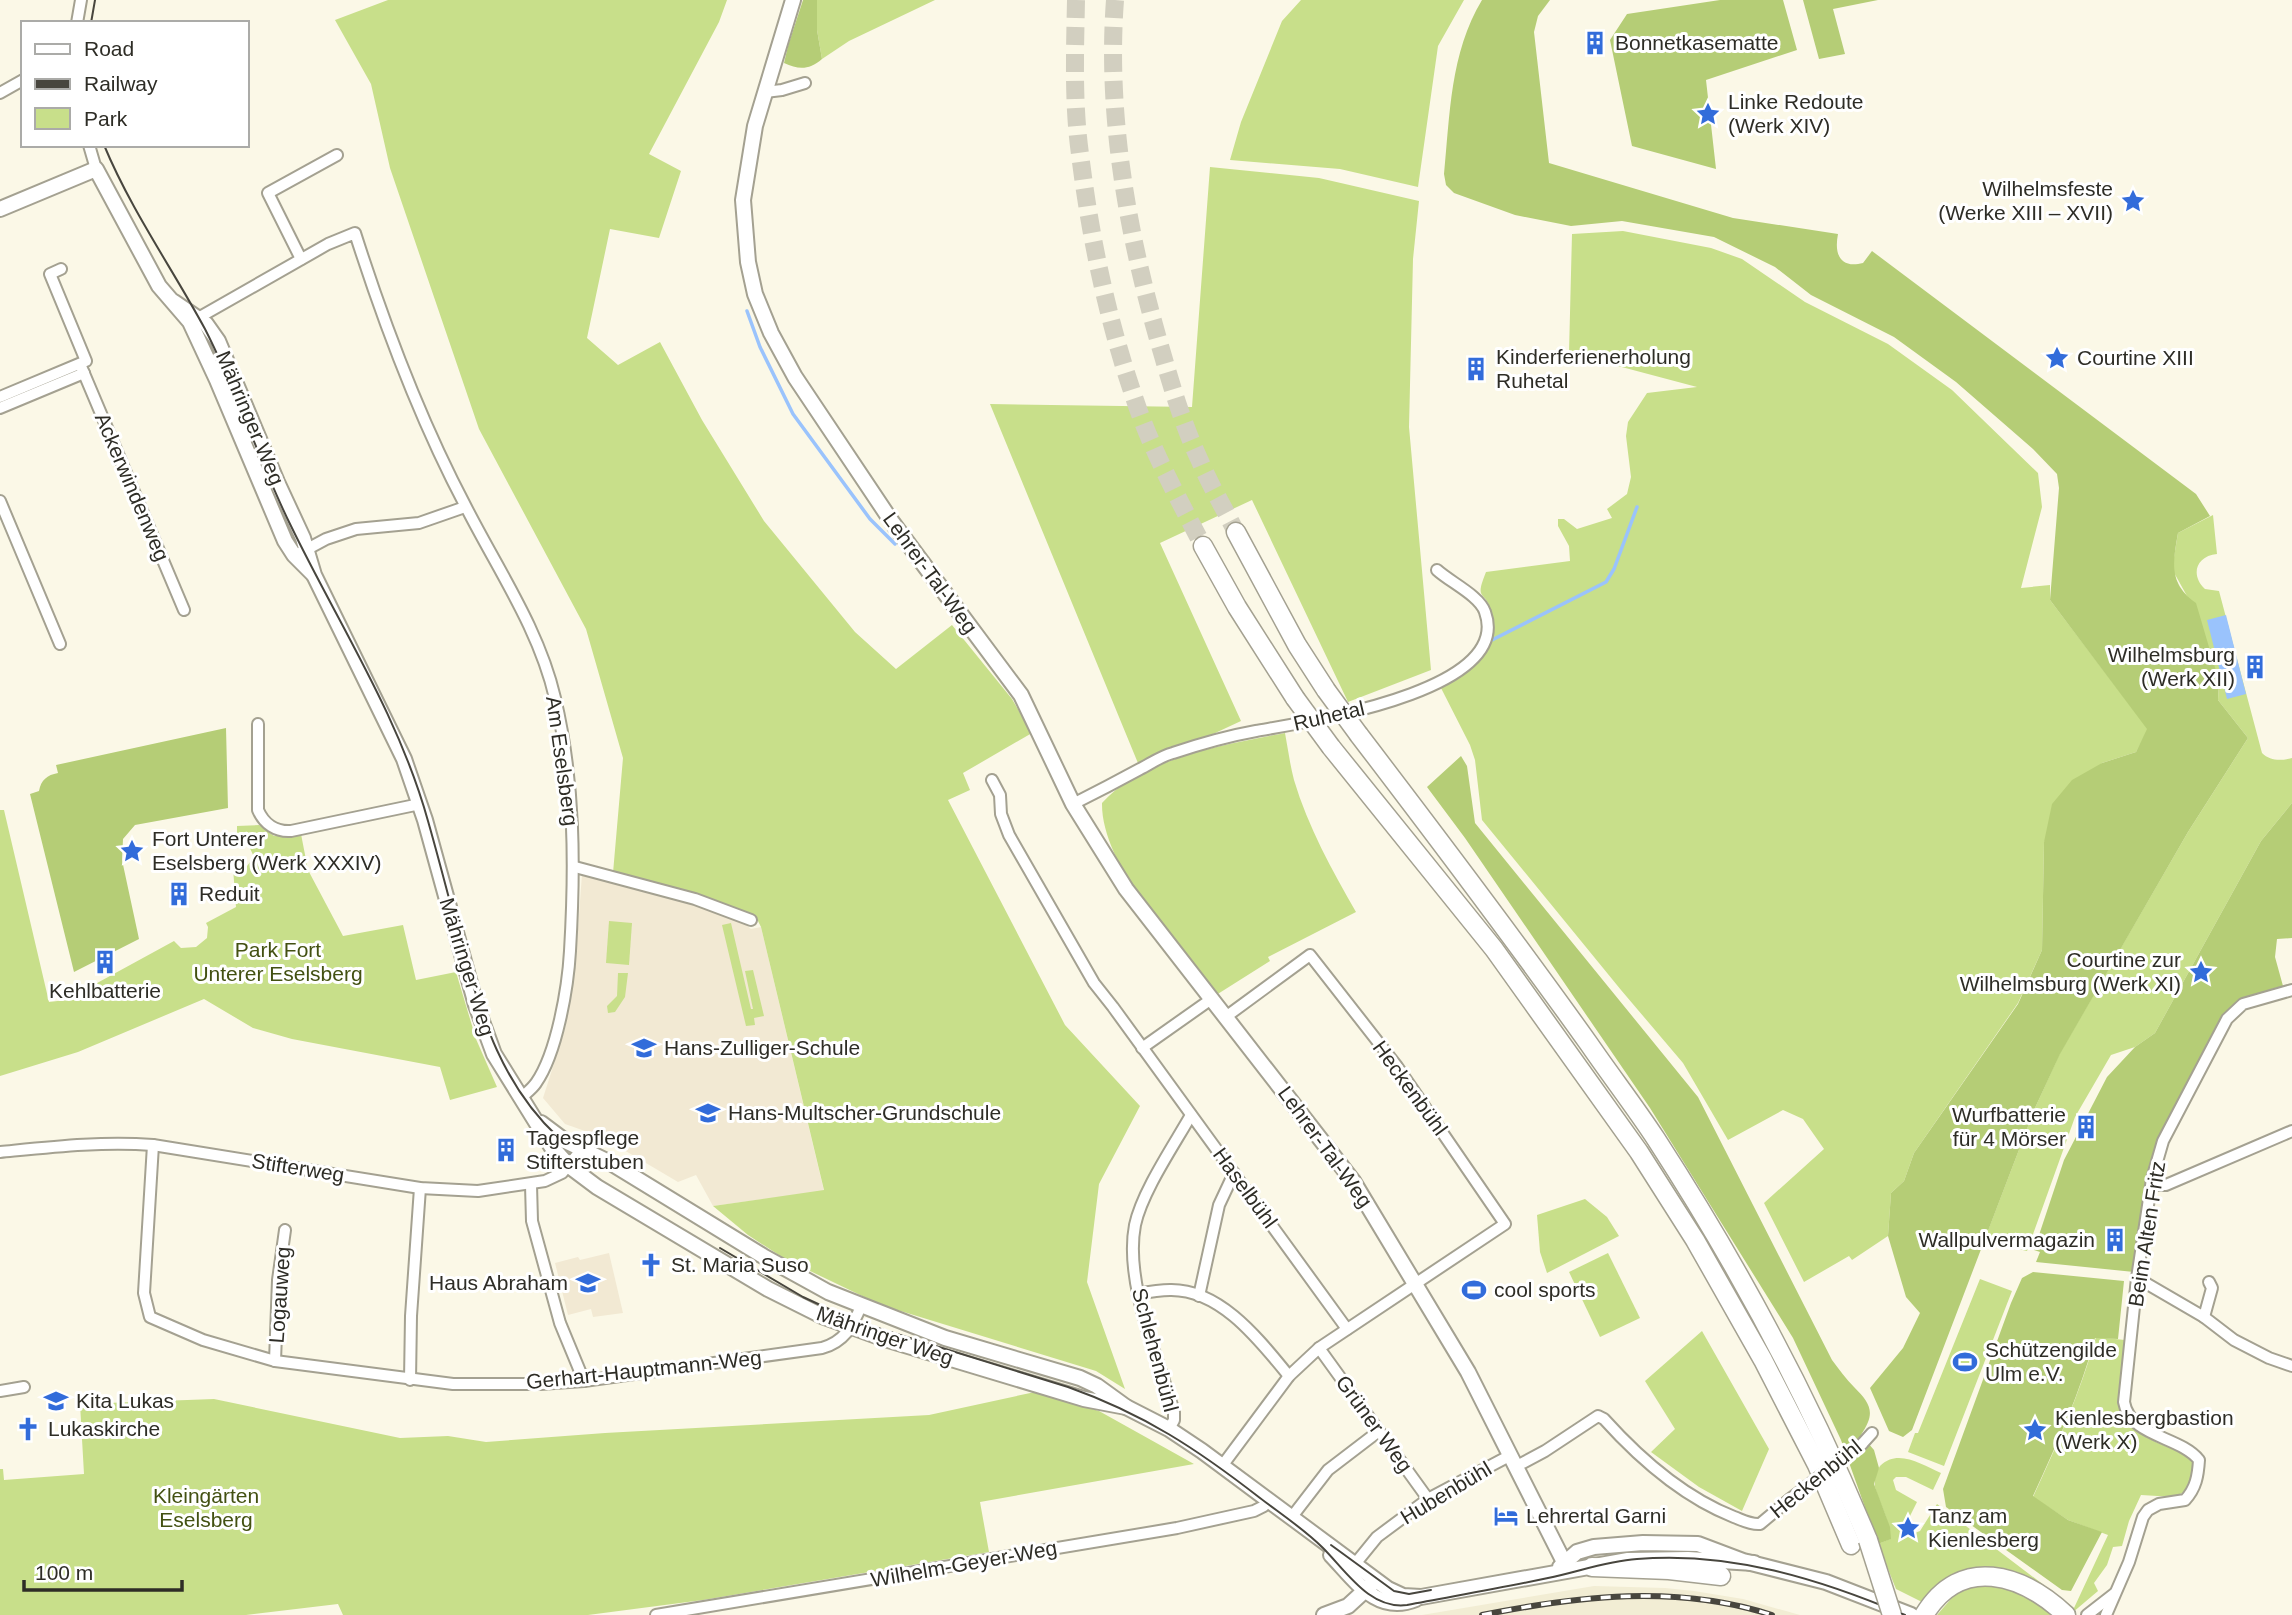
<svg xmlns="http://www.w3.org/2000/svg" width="2292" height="1615" viewBox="0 0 2292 1615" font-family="Helvetica,sans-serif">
<rect width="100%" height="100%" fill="#fbf8e7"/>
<polygon fill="#f2edd4" points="1594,1586 1665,1588 1694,1591 1743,1599 1800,1615 1422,1615"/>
<g fill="#f2e9d3">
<polygon points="582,874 734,915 751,929 761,927 824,1191 713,1206 696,1175 678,1182 602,1137 565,1124 543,1098 565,1029 575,969"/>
<polygon points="609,1253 623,1313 593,1317 591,1309 568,1315 555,1263 578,1257 580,1260"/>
</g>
<g fill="#c8df8a">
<polygon points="388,0 727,0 719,22 649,154 681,171 659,238 610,229 587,338 618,365 660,342 702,420 764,521 855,632 896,669 952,625 1012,699 1032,733 963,773 970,790 948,800 1065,1025 1140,1106 1099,1184 1087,1282 1125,1389 1096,1371 881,1305 785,1259 748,1235 713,1206 824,1190 761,927 755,915 613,873 623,758 586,629 479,429 390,168 371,84 335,20"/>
<polygon points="817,0 935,0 849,41 822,59 817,30"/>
<polygon points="1301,0 1464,0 1438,46 1418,187 1340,169 1230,160 1241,122 1282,21"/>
<polygon points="1210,167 1319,178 1419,201 1413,259 1409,427 1431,670 1348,702 1252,500 1160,543 1241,721 1140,768 990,404 1192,407"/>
<path d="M1623,231L1711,248L1742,259L1805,302L1888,344L1952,390L2038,473L2042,507L2021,588L2050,585V600L2148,729L2136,752L2102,763L2044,842L2042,950L2018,1003L1914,1153L1904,1181L1891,1193L1888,1236L1852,1260L1849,1256L1804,1282L1764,1203L1824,1149L1803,1119L1783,1110L1728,1140L1683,1063L1621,990L1482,820L1475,760L1470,745L1441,688C1470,672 1502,649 1491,611C1485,589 1474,602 1486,572L1570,561L1569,546L1558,526V519H1564L1577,529L1612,518L1607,509L1627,494L1631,477L1626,436L1628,422L1647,393L1697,387L1569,353L1572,234Z"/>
<path d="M2213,515L2217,554C2196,556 2190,575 2205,589L2219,591L2262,753C2270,761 2281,761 2292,758V803L2261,841L2155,1033L2135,1047L2111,1055L2075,1117L2027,1251L1984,1241L2035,1108L2060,1053L2188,832L2248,738L2218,700L2219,681L2187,596L2172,569L2178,533Z"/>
<path d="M1285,733C1288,749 1290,765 1294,780C1308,827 1332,870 1356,912L1268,957L1270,961L1213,997C1177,948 1101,864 1102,803C1143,757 1228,744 1285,733Z"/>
<polygon points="0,810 4,810 49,1002 66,1000 174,941 181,948 196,947 207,938 208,927 206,923 236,907 233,868 247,866 254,857 248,844 237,840 237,826 259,825 274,836 301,834 308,870 343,936 403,925 416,980 456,972 476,1039 497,1087 450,1100 440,1067 292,1039 253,1028 204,999 78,1052 0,1076"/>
<polygon points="609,921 632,923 629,965 606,963"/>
<polygon points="731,923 751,1009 753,1009 745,971 753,970 764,1016 754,1018 755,1025 746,1026 722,925"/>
<polygon points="618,973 628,973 625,997 615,1012 608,1013 607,1006 617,996"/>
<polygon points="1585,1199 1607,1217 1619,1236 1547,1273 1540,1252 1537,1215"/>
<polygon points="1608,1253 1640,1318 1600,1337 1569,1272"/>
<polygon points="1980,1279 2012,1291 1944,1466 1908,1452 1915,1433 1918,1433"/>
<polygon points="1702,1331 1769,1449 1742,1511 1699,1487 1651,1452 1675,1429 1645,1381"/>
<path d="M2096,1337L2125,1340L2119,1403C2123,1428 2148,1439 2170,1448C2180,1452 2187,1453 2194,1462L2193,1473L2186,1491L2174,1497L2141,1495L2129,1521L2122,1546L2113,1547L2107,1565L2094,1583L2098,1591L2072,1613L2019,1577L1935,1589L1922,1602L1896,1589L1878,1544L1890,1539C1890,1520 1880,1505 1875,1487C1874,1480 1876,1472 1880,1466C1898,1448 1922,1465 1941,1473L1933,1490L1906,1477H1896L1893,1480L1896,1490L1917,1502L1905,1526L1912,1534L1920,1531L1937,1504L2074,1608L2108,1535L2068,1520L2033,1497C2057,1445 2080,1393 2096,1337Z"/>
<polygon points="1035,1392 1099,1411 1194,1464 980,1502 989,1552 703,1600 588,1615 343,1615 338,1604 246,1615 0,1615 0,1469 3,1469 4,1480 84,1474 80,1404 214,1399 400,1438 448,1436 486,1442 605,1433 929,1415"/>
<path d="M1980,1585C2007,1585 2032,1596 2053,1615H1937L1957,1592Z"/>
</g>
<g fill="#b5cd76">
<path d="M803,0H817V30L822,59C809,70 799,70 784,63L788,46Z"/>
<path d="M1482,0H1550L1538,16L1534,32L1549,163L1733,218L1838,234C1834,254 1840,269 1863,263L1872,251L2196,494L2210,516L2178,533C2173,562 2168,583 2196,603L2219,681L2218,700L2248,738L2188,832L2060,1054L2035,1108L1912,1430L1903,1437L1889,1431L1870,1388L1903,1348L1920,1313L1906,1297L1888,1236L1891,1193L1904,1181L1914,1153L2018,1004L2042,950L2044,842L2052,804L2072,780L2102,763L2136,752L2147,729L2050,600L2059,488L2057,474L2033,449L1956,382L1894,337L1811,295L1775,267L1714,237L1622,221L1571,226L1515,215L1454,193L1446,185L1444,174C1450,115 1450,53 1482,0Z"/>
<polygon points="1720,0 1783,0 1797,50 1706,80 1716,169 1632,146 1610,40 1627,14"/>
<polygon points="1803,0 1878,0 1833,9 1845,54 1819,59"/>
<path d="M226,728L228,808L135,825L123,839L122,860L139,939L74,972L30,794L39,791C41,780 47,775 58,773L56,765Z"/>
<path d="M1461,756L1467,766L1475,823L1698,1097L1832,1360C1839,1369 1846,1379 1854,1387C1871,1404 1876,1413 1861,1435L1874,1450L1879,1468L1874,1484L1890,1527L1891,1539L1878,1544L1841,1440L1793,1338L1650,1108L1465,838L1427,787Z"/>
<path d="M2292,803V938L2277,939L2275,957L2283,986C2259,992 2241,1000 2222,1015L2158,1139L2134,1272L2036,1262L2040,1252L2034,1250L2064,1160L2107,1077L2135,1047L2155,1033L2261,841Z"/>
<path d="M2033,1272L2124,1281L2118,1339L2095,1338C2080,1393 2057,1444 2033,1496L2068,1520L2102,1532L2071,1591L2062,1590L1946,1507L1943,1489L2011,1303L2022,1278Z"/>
</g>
<polygon fill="#9ac3fc" points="2226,615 2246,694 2227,699 2207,620"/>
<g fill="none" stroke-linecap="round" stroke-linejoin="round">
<g stroke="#9ac3fc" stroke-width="3.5">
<polyline points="747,311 760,347 793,414 870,519 895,544"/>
<polyline points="1490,641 1606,582 1614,569 1637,507"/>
</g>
<g stroke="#d2cfc0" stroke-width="18" stroke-dasharray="18 9" stroke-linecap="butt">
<path d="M1076,0C1075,51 1073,103 1080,154C1090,236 1107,318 1134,397C1151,449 1178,498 1203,546"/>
<path d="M1115,0C1106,119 1129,242 1163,356C1173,391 1184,427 1200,461C1210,485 1224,508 1236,532"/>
</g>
<g stroke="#a4a191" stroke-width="14">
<g id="minor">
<polyline points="77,23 81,0"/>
<polyline points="765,92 782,90 805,83"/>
<polyline points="0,93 23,80"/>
<polyline points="89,145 96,169"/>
<polyline points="301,259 268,193 337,155"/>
<path d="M198,318L328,244L355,233C385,327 420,420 466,507C498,570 539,629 555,698C575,782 575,866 570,951C568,987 557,1053 536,1083C532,1089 526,1093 521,1098"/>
<polyline points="80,364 184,610"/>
<polyline points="0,397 86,361 50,274 61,269"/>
<polyline points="0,408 84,373"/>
<polyline points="0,501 60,644"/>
<polyline points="300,553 326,539 356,529 419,523 465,507"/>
<path d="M258,724V810C264,824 276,832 291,831L420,804"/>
<polyline points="992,780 1000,795 1001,814 1009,835 1094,983 1113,1007 1347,1329"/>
<path d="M1073,804C1095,793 1118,781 1140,769C1150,764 1161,756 1173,753C1200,744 1228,736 1256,731C1305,722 1514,692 1485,612C1480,596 1450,582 1437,570"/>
<polyline points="575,867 695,899 751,920"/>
<polyline points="1142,1048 1210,1000"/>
<path d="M153,1145L144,1293L150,1317L203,1340L275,1361L453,1384H540L584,1381L822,1348C844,1342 853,1326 861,1306"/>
<path d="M0,1152C51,1147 102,1141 153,1145L420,1188L478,1191L545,1181L562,1173L582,1149"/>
<polyline points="531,1185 532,1221 560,1323 584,1381"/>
<polyline points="2152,1185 2166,1185 2292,1131"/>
<polyline points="2137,1278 2204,1317 2234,1340 2269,1358 2292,1366"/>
<path d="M1137,1294C1148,1292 1159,1290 1170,1290C1221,1289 1260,1341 1289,1376"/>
<polyline points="1199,1296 1219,1205 1234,1173"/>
<polyline points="2204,1317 2212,1288 2209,1282"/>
<polyline points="1319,1348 1428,1499"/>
<polyline points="275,1361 278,1280 285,1230"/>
<polyline points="410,1380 411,1316 420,1188"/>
<polyline points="0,1391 24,1387"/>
<path d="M1169,1429L1174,1420V1412C1158,1357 1124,1282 1135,1225C1142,1192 1174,1145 1191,1115"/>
<polyline points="1862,1444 1872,1433"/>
<polyline points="1222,1466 1289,1376 1319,1348 1505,1224 1396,1065 1310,955 1227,1016"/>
<path d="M1517,1466L1545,1451L1598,1416L1604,1419C1640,1459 1683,1497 1734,1517C1742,1520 1751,1525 1760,1524L1790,1499"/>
<polyline points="1291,1518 1328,1470 1379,1431"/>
<polyline points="1355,1564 1377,1537 1428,1499 1511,1455"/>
<polyline points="656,1615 1177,1528 1254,1511 1264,1506 1268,1501"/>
<polyline points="2087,1615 2114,1594"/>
<path d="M2106,1615L2129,1562L2143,1517L2148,1510L2159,1504L2185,1500C2196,1488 2198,1476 2199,1460C2180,1436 2130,1437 2124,1402L2137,1278L2152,1179L2163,1141L2227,1019L2243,1004L2292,990"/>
</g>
</g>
<g stroke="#a4a191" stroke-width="18">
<g id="tertiary">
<polyline points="793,0 755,126 743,200 748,262 755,294 771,333 795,377 892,522 1021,695 1073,804 1126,889 1353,1181 1468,1372 1568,1570"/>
<polyline points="0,209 96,169 159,286 190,322 217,380 285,541 294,555 313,574"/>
<polyline points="174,302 206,324 218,341 277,482 303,538 314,575 404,759 425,820 476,1005 494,1054 551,1146 569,1166 597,1187 768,1289 822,1316 888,1340 1084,1399 1126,1407"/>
<polyline points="541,1123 565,1141 611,1163 763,1256 828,1292 945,1338 1080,1378 1097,1386 1126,1407 1169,1429 1202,1451 1388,1589 1403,1596 1421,1597 1628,1560 1688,1559 1754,1563"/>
<path d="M1331,1555C1355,1580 1377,1615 1416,1599"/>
<polyline points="1560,1567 1577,1552 1594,1547 1643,1543 1698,1544 1743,1561 1826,1582 1911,1615"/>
<polyline points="1324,1615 1348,1606 1372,1584"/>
</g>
</g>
<g stroke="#a4a191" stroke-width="21">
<g id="trunk">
<polyline points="1236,532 1297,645 1326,690"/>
<polyline points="1203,546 1237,607 1295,698"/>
<path d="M1359,735C1437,837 1514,939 1589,1044C1611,1076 1635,1107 1656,1139C1739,1267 1810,1400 1868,1540"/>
<polyline points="1331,747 1494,949 1639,1152 1695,1240 1763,1360 1817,1465 1851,1545"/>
<polyline points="1592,1567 1669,1570 1721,1576"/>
<path d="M1924,1615C1961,1554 2022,1574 2066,1615"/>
</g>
</g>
<use href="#minor" stroke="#fff" stroke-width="10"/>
<use href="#tertiary" stroke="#fff" stroke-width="14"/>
<use href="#trunk" stroke="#fff" stroke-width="18"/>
<g stroke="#48463e" stroke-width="2">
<polyline points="91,23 95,0"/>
<path d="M104,145C131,210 172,268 205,329C238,393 259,462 291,526C338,623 399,716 428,821C440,863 451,906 462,948C482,1019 503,1086 558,1137"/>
<path d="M720,1248L803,1297L855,1321L1068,1387C1144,1414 1197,1449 1260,1498C1281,1514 1304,1529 1323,1548C1346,1571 1370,1610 1407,1605C1454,1596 1501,1588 1548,1578C1578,1572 1606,1561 1637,1559C1730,1551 1820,1579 1905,1615"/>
<polyline points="1331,1545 1394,1591 1409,1594 1431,1590"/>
</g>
<g stroke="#48463e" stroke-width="6">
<path id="rail" d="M1482,1615C1578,1596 1677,1584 1772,1615"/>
</g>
<use href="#rail" stroke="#fff" stroke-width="3.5" stroke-dasharray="10" stroke-linecap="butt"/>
<g stroke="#a4a191" stroke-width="14" stroke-linecap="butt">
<polyline id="minor-bridge" points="1790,1499 1862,1444"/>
</g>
<g stroke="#a4a191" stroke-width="21" stroke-linecap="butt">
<g id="trunk-bridge">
<polyline points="1326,690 1359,735"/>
<polyline points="1295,698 1331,747"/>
<polyline points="1868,1540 1892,1615"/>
</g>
</g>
<use href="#minor-bridge" stroke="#fff" stroke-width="10"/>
<use href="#trunk-bridge" stroke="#fff" stroke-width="18"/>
</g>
<defs>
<g id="building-bare" transform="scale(1.89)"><path d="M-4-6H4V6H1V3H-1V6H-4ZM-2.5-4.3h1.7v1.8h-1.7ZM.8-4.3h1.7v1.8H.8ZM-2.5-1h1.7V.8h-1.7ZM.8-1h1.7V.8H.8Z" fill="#326cda" stroke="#fff" stroke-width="2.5" paint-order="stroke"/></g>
<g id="sight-bare" transform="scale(1.89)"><path d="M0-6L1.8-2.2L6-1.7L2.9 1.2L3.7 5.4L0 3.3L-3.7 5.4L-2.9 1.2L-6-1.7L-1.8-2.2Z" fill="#326cda" stroke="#fff" stroke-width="2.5" paint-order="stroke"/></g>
<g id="school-bare" transform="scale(1.89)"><path d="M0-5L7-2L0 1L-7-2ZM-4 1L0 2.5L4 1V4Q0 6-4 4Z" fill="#326cda" stroke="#fff" stroke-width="2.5" paint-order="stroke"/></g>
<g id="church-bare" transform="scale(1.89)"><path d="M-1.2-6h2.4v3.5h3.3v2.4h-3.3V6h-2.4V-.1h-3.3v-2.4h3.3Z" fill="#326cda" stroke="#fff" stroke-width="2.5" paint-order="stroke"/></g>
<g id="stadium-bare" transform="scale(1.89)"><path d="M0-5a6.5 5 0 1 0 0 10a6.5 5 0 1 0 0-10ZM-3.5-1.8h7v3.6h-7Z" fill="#326cda" stroke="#fff" stroke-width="2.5" paint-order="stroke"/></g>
<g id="hotel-bare" transform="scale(1.89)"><path d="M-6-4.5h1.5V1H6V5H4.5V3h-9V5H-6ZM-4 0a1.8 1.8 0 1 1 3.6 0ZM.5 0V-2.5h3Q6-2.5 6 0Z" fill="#326cda" stroke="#fff" stroke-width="2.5" paint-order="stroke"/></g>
</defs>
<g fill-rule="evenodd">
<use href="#building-bare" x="1595" y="43"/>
<use href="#sight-bare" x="1708" y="114"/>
<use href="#sight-bare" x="2133" y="201"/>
<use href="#sight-bare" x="2057" y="358"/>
<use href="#building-bare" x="1476" y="369"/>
<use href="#building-bare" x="2255" y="667"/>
<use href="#sight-bare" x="132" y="851"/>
<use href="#building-bare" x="179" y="894"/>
<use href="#building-bare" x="105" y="962"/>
<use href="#sight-bare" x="2201" y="972"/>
<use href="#school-bare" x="644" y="1048"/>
<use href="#school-bare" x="708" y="1113"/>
<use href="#building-bare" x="2086" y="1127"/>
<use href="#building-bare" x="506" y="1150"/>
<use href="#building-bare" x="2115" y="1240"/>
<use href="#church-bare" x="651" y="1265"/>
<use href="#school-bare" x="588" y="1283"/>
<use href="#stadium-bare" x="1474" y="1290"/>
<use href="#stadium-bare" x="1965" y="1362"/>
<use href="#school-bare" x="56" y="1401"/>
<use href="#church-bare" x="28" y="1429"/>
<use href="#sight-bare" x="2035" y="1430"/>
<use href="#hotel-bare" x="1506" y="1516"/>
<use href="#sight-bare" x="1908" y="1528"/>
</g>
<g text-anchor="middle" stroke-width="6" stroke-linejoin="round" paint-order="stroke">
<g font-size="21" fill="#2e2d26" stroke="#fff" text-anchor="start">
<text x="1615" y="50">Bonnetkasematte</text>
<text x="1728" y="109">Linke Redoute<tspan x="1728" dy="24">(Werk XIV)</tspan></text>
<text x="2113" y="196" text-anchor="end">Wilhelmsfeste<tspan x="2113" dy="24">(Werke XIII – XVII)</tspan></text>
<text x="1496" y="364">Kinderferienerholung<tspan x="1496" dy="24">Ruhetal</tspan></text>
<text x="2077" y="365">Courtine XIII</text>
<text x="2235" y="662" text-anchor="end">Wilhelmsburg<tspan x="2235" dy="24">(Werk XII)</tspan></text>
<text x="152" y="846">Fort Unterer<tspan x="152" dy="24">Eselsberg (Werk XXXIV)</tspan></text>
<text x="199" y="901">Reduit</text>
<text x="2181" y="967" text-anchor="end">Courtine zur<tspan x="2181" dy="24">Wilhelmsburg (Werk XI)</tspan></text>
<text x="105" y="998" text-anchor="middle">Kehlbatterie</text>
<text x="664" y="1055">Hans-Zulliger-Schule</text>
<text x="728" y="1120">Hans-Multscher-Grundschule</text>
<text x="2066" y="1122" text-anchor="end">Wurfbatterie<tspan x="2066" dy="24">für 4 Mörser</tspan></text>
<text x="526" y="1145">Tagespflege<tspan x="526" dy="24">Stifterstuben</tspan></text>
<text x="2095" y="1247" text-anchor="end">Wallpulvermagazin</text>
<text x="671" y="1272">St. Maria Suso</text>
<text x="568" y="1290" text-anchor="end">Haus Abraham</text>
<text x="1494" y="1297">cool sports</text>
<text x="1985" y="1357">Schützengilde<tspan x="1985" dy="24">Ulm e.V.</tspan></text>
<text x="76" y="1408">Kita Lukas</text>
<text x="2055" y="1425">Kienlesbergbastion<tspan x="2055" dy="24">(Werk X)</tspan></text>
<text x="48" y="1436">Lukaskirche</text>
<text x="1526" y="1523">Lehrertal Garni</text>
<text x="1928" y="1523">Tanz am<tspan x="1928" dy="24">Kienlesberg</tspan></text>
</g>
<g font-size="21" fill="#2e2d26" stroke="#fff">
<text transform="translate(250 418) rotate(67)" y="7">Mähringer Weg</text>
<text transform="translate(132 487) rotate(67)" y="7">Ackerwindenweg</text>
<text transform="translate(930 573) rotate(54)" y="7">Lehrer-Tal-Weg</text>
<text transform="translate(1329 716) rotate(-13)" y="7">Ruhetal</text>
<text transform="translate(562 761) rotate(82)" y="7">Am Eselsberg</text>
<text transform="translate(467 967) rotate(73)" y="7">Mähringer Weg</text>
<text transform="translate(1410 1088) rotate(54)" y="7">Heckenbühl</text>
<text transform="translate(1325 1147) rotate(54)" y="7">Lehrer-Tal-Weg</text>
<text transform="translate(298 1168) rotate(9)" y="7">Stifterweg</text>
<text transform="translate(1245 1188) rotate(54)" y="7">Haselbühl</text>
<text transform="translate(2147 1234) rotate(-81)" y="7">Beim Alten Fritz</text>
<text transform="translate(280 1295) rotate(-86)" y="7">Logauweg</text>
<text transform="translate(885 1336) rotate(19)" y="7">Mähringer Weg</text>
<text transform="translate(1155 1350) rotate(75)" y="7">Schlehenbühl</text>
<text transform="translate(644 1370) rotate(-6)" y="7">Gerhart-Hauptmann-Weg</text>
<text transform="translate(1374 1424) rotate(54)" y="7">Grüner Weg</text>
<text transform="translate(1816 1479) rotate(-39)" y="7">Heckenbühl</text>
<text transform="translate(1446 1493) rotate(-31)" y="7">Hubenbühl</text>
<text transform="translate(964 1564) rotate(-10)" y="7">Wilhelm-Geyer-Weg</text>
</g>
<g font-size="21" fill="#435112" stroke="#fff">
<text x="278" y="957">Park Fort<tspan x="278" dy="24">Unterer Eselsberg</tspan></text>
<text x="206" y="1503">Kleingärten<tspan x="206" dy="24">Eselsberg</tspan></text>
</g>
</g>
<rect x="21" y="21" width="228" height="126" fill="#ffffff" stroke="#ababa8" stroke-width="2"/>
<rect x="35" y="44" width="35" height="10" fill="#ffffff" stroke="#ababa8" stroke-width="2"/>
<text x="84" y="56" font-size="21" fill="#2e2d26">Road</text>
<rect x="35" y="79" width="35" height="10" fill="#48463e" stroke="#ababa8" stroke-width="2"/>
<text x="84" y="91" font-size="21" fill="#2e2d26">Railway</text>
<rect x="35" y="108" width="35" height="21" fill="#c8df8a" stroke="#ababa8" stroke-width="2"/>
<text x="84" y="126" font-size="21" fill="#2e2d26">Park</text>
<path d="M24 1580v10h158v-10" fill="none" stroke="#2e2d26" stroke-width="3.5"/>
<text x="35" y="1580" font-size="21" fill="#2e2d26" stroke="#ffffff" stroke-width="5" paint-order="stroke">100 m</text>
</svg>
